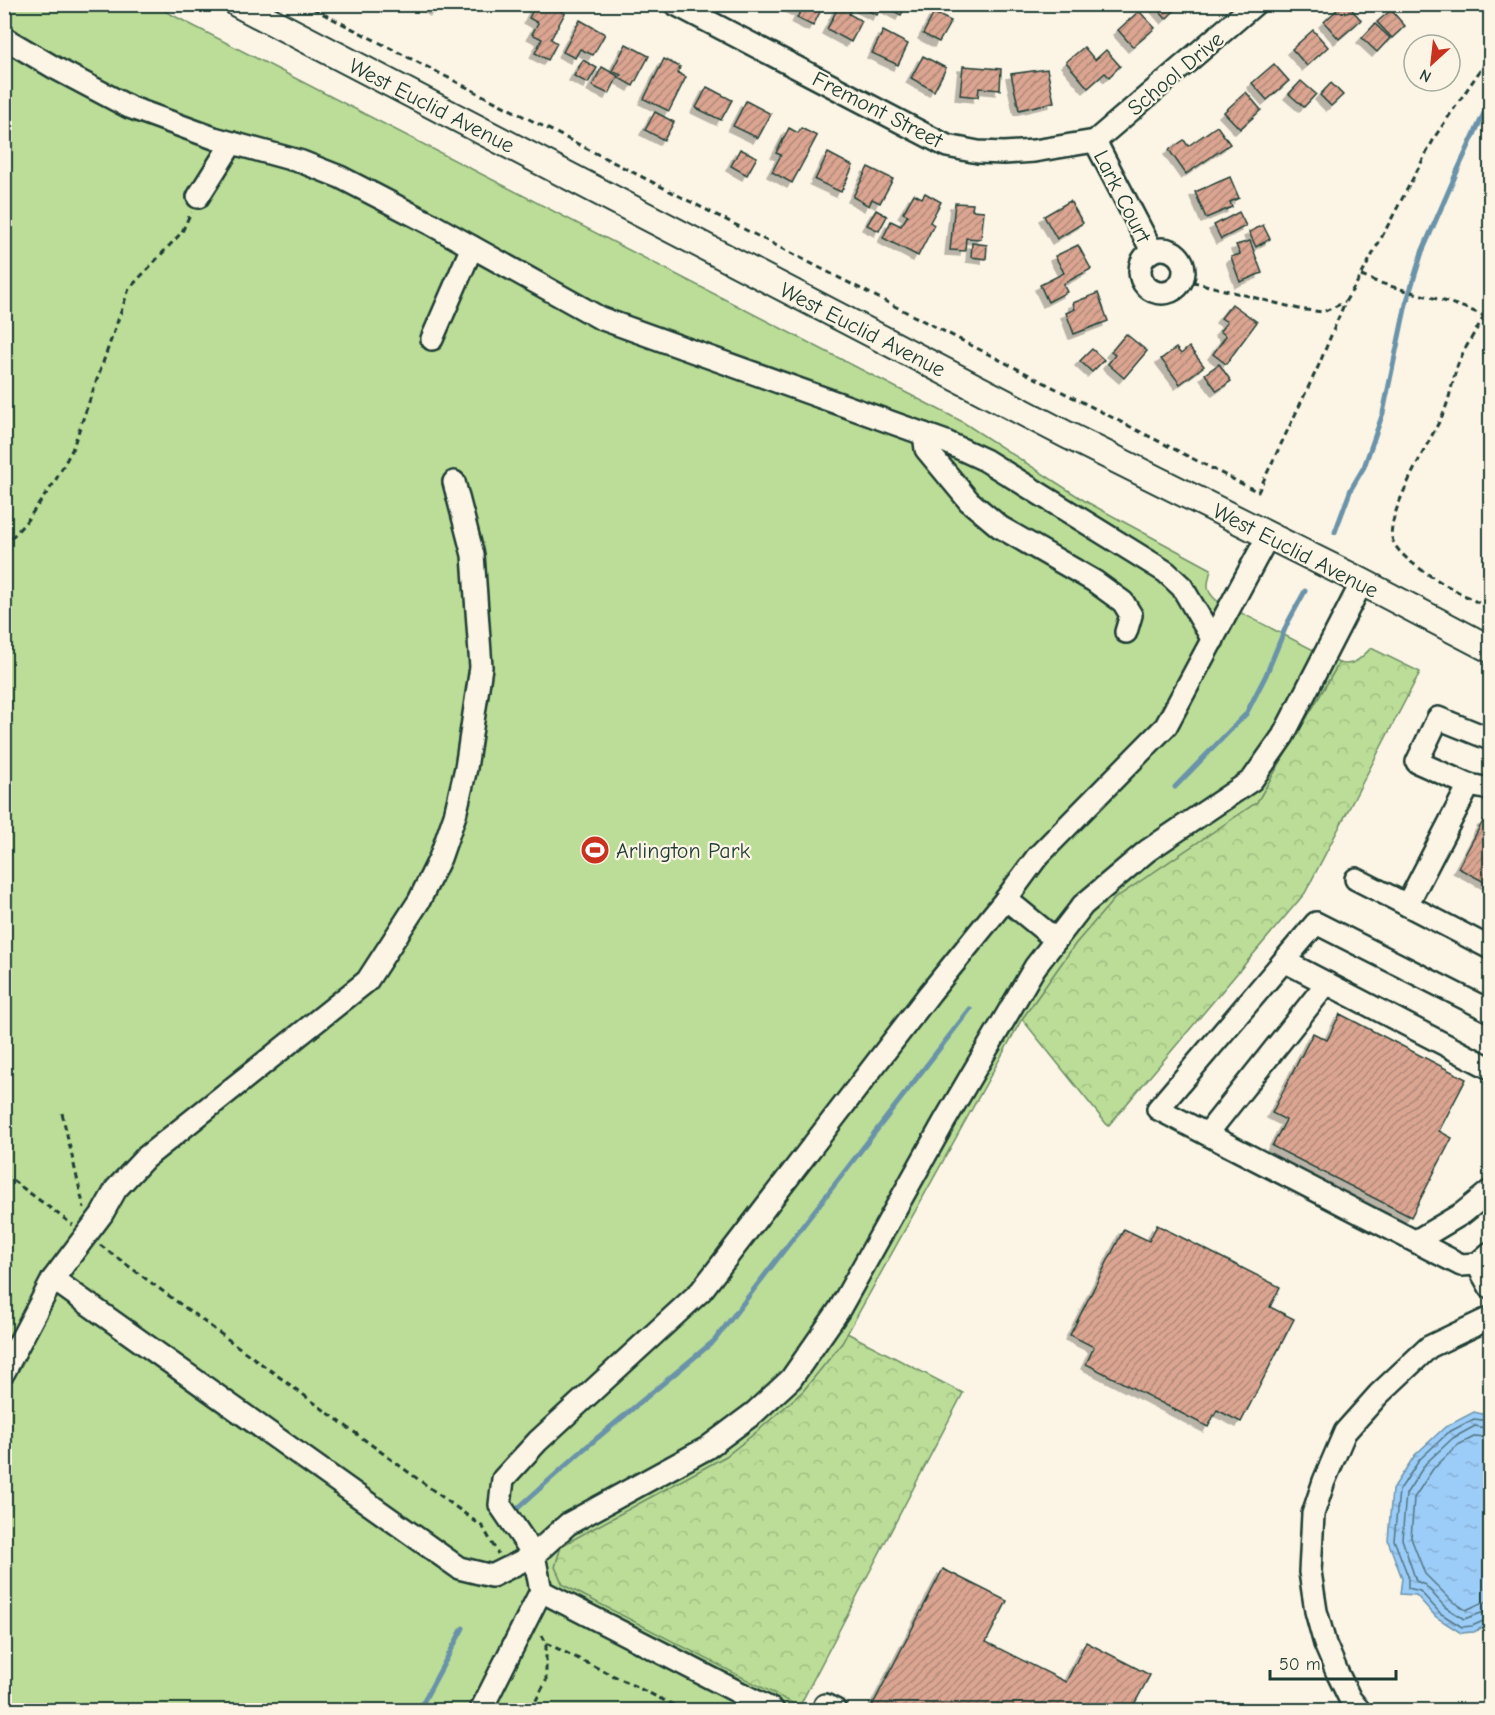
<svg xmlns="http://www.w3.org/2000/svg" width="1495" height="1715" viewBox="0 0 1495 1715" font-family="'Comic Neue',sans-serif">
<defs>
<pattern id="forest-crowns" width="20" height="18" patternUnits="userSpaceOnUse" patternTransform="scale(1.5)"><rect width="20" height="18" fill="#bbdd97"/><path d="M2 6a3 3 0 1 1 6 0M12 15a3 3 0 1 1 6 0" fill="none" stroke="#a0bf83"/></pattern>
<pattern id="water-ripples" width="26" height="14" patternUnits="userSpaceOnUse" patternTransform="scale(1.5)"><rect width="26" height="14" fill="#9cccf8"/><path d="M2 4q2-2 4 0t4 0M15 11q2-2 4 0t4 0" fill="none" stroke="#86b0d5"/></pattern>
<pattern id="building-hatch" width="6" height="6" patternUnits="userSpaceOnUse" patternTransform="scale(1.5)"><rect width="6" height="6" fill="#dba592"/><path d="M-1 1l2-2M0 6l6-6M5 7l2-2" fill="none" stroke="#b18878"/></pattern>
<filter id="shadow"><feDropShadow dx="-5" dy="5" stdDeviation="0" flood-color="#0004"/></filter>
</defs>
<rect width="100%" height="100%" fill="#fcf5e5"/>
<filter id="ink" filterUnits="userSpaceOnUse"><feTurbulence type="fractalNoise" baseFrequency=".0167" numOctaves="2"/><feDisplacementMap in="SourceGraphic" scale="12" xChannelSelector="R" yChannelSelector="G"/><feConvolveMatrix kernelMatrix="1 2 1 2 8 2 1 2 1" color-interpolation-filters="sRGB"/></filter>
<g filter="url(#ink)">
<g fill="url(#forest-crowns)" stroke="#6d8d66" stroke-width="1.5">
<path d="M1371,648L1420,672L1305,893L1108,1126L1022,1019L1076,943L1114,899L1257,802L1339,663C1354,667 1361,658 1371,648Z"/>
<polygon points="847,1333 963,1393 799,1707 563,1585 555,1567 561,1546 726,1456 760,1429 803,1391 842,1343"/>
</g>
<path fill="#bbdd97" stroke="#6d8d66" stroke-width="1.5" d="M5,5H153L961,421L1085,501L1211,569C1208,584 1204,589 1216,600L1339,663L1257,802L1114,899L1076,943L1022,1019L842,1343L803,1391L760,1429L726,1456L561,1546L555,1567L563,1585L806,1710H5Z"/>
<polygon fill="url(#water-ripples)" stroke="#6a93aa" stroke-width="1.5" points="1474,1412 1490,1416 1490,1623 1474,1632 1461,1633 1436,1617 1416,1595 1400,1594 1402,1578 1388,1541 1392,1490 1415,1455 1445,1427"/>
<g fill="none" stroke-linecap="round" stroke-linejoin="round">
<g stroke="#517682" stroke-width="1.5">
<polyline points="1490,1421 1474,1419 1449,1432 1420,1459 1399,1491 1394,1540 1408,1576 1408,1588 1420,1591 1440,1613 1462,1627 1472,1626 1490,1618"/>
<polyline points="1490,1429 1475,1426 1453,1438 1426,1463 1406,1494 1402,1539 1416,1581 1425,1585 1445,1607 1464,1619 1490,1610"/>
<polyline points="1490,1438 1476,1436 1458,1445 1433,1469 1414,1498 1411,1538 1425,1574 1451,1600 1466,1610 1481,1603 1490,1601"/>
</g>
<g stroke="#6a93aa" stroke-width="5">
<polyline points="1335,532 1351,489 1364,467 1383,413 1406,304 1422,252 1459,167 1485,111 1490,105"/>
<polyline points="1175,787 1246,714 1266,675 1287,624 1305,591"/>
<polyline points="518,1508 584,1449 714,1341 970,1009"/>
<polyline points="419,1710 463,1628"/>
</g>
</g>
<g fill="url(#building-hatch)" stroke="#1f3d34" stroke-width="1.5" filter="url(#shadow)">
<polygon points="425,4 439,4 435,11"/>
<polygon points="536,4 557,4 555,8 565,13 551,39 557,43 548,60 535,53 542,39 532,34 538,23 529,18"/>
<polygon points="791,4 824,4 813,26 797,18 800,12 790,7"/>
<polygon points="840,4 854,4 849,14 862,21 851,42 827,29"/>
<polygon points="862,4 882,4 877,15 861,7"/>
<polygon points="885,4 907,4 901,15 884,6"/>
<polygon points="1153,4 1181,4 1166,19"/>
<polygon points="1343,4 1347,4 1361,20 1339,39 1324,22"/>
<polygon points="1391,10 1405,26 1392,38 1377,22"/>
<polygon points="1139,11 1155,28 1133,47 1118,30"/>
<polygon points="934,13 951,21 939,42 923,34"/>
<polygon points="580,20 605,34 593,55 580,49 575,58 563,52"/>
<polygon points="1375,24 1390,38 1377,52 1362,38"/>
<polygon points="1313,30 1328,47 1307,66 1292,49"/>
<polygon points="883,31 908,44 898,65 872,53"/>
<polygon points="626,44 649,56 633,86 619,78 621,75 612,71"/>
<polygon points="1084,47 1095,60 1106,50 1120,66 1109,77 1105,73 1088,88 1066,62"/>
<polygon points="923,56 946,68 934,91 911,78"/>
<polygon points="664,59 680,67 678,73 686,77 669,111 644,99"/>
<polygon points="583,60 597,68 588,83 574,76"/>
<polygon points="1274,64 1289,81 1267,100 1252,83"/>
<polygon points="963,66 1001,69 1000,90 979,88 978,97 960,95"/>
<polygon points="602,67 618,76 609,94 592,86"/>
<polygon points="1047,69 1054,102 1019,110 1011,74"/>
<polygon points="1301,81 1316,94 1304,107 1289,94"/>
<polygon points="1331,83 1343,95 1331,106 1320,95"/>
<polygon points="707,87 732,100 721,120 696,108"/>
<polygon points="1246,92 1261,110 1240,129 1224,112"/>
<polygon points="746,101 771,114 758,138 733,126"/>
<polygon points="655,112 674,122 664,140 645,130"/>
<polygon points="1217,126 1230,144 1186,174 1169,150 1184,140 1188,146"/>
<polygon points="789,128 798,133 801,128 817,136 792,183 772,172 781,155 776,153"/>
<polygon points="740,149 757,157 747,175 731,166"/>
<polygon points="828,153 853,166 841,192 815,180"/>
<polygon points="868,167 893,179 880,203 872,199 869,206 853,197"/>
<polygon points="1230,177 1239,198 1230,202 1232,207 1206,218 1195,192"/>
<polygon points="925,193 941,202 930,222 934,225 918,256 883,238 891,221 901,226 908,215 903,213 914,194 922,198"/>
<polygon points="1070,201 1083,223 1057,239 1044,216"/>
<polygon points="955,203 973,204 972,210 984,211 981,239 966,238 965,251 950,250"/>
<polygon points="876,210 887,216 879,231 867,225"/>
<polygon points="1239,212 1246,226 1221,239 1214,225"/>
<polygon points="1263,225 1270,239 1256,247 1249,232"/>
<polygon points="1250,241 1262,273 1240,282 1231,257 1240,254 1236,245"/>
<polygon points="972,243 987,245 986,259 971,257"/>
<polygon points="1078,245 1091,269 1063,284 1067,292 1048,302 1040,285 1064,273 1055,256"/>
<polygon points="1098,293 1108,321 1074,334 1066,313 1075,309 1073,303"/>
<polygon points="1232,304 1257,322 1226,364 1213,354 1226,336 1220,331 1227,322 1221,318"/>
<polygon points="1126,334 1147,351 1124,378 1108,364 1115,355 1111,352"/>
<polygon points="1189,347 1204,366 1180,384 1161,359 1176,348 1181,354"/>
<polygon points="1092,349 1104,360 1092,372 1080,361"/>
<polygon points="1219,364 1231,381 1217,391 1205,374"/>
<polygon points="1483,821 1490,825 1490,885 1458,868"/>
<polygon points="1340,1014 1466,1079 1439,1131 1452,1138 1411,1217 1272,1146 1286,1120 1272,1113 1313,1033 1327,1040"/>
<polygon points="1157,1225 1280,1287 1270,1307 1294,1319 1241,1422 1217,1410 1208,1427 1086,1364 1094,1347 1070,1335 1124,1229 1149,1241"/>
<polygon points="943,1569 1007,1601 986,1642 1066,1682 1086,1642 1150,1675 1131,1710 870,1710"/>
</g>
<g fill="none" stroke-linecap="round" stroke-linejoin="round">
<g stroke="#1f3d34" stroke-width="26">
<g id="minor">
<polyline points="675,4 947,146 978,152 1004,153 1034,151 1095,141 1255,4"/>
<polyline points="4,38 55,68 129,107 214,138 302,162 340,177 431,224 600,318 946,442 985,460 1166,572 1182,587 1213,640"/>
<polyline points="1095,141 1152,251"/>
<polyline points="198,197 232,143"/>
<circle cx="1162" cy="271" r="22"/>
<polyline points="432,339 472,247"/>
<polyline points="924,434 926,449 969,501 1000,527 1094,581 1123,602 1131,615 1126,632"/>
<polyline points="1469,785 1417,762 1438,718 1490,739"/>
<polyline points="1490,789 1469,785 1407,905 1490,948"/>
<polyline points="1356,879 1407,905"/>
<polyline points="1006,899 1056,940"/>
<polyline points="1284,961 1490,1068"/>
<polyline points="1207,1134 1327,983"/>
<polyline points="1416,1241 1463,1213 1490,1191"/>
<polyline points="1490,1253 1477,1264 1490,1287"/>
<polyline points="1477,1264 1461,1265 1158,1109 1316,923 1490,1011"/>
<polyline points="53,1279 459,1568 492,1576 534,1555 568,1524 707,1448 754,1413 791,1379 839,1310 944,1122 1035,967 1083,905 1147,851 1252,780 1283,736 1362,582"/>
<polyline points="4,1372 53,1279 102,1214 116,1189 145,1158 367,981 419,901 440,858 455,815 466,768 481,667 473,555 454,482"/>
<polyline points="541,1591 773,1710"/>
<polyline points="825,1705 835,1710"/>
<polyline points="481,1710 541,1591 534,1555 500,1505 503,1479 538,1441 701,1291 930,993 1006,899 1037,857 1166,726 1268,536"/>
<polyline points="1359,1710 1350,1699 1337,1672 1325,1644 1316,1611 1310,1572 1313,1514 1324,1481 1345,1432 1379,1394 1429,1347 1490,1318"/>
</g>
</g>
<g stroke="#1f3d34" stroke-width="30">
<polyline id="major" points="238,4 1067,435 1362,582 1490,649"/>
</g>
<g stroke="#1f3d34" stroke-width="3" stroke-dasharray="6 4.5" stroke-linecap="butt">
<polyline points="304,4 1258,492 1318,367 1345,302 1361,276 1436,135 1490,56"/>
<path d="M1361,276C1403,293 1450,298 1490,319"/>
<polyline points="1182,279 1299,309 1323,312 1345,302"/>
<path d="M1484,316C1476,331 1465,347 1458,364C1452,381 1450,400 1442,416C1430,441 1386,514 1392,538C1398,564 1467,596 1490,609"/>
<polyline points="4,546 25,523 54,483 72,450 129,289 182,232 191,212"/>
<polyline points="62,1113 84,1208"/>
<polyline points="4,1174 73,1225"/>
<polyline points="100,1245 483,1527 498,1554"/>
<polyline points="546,1643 684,1710"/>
<polyline points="531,1710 546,1681 546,1643 541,1633"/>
</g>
<use href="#minor" stroke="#fcf5e5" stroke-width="21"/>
<use href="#major" stroke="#fcf5e5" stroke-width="26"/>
</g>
</g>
<defs>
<g id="stadium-disc" transform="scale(1.5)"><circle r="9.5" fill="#c8321e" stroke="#fcf5e5"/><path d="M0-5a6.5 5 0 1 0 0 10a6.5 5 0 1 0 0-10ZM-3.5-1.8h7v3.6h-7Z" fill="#fff"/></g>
</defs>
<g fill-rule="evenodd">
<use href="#stadium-disc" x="595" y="850"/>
</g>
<g text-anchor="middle" stroke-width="4.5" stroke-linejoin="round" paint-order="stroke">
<g font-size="22" fill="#1f3d34" stroke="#fcf5e5">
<text transform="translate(1175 73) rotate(-40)" y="8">School Drive</text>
<text transform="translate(432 105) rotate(27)" y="8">West Euclid Avenue</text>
<text transform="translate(878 109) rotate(27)" y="8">Fremont Street</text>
<text transform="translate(1123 196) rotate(63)" y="8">Lark Court</text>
<text transform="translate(863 329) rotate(27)" y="8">West Euclid Avenue</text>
<text transform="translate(1296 550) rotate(27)" y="8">West Euclid Avenue</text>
</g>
<g font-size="22" fill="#1f3d34" stroke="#fcf5e5" text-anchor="start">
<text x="616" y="858">Arlington Park</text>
</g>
</g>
<rect width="1495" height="1715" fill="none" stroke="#fcf5e5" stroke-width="24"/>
<rect x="12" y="12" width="1471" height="1691" fill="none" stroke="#1f3d34" stroke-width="2" filter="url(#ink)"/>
<g transform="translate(1432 63) rotate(207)"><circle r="28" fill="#fcf5e5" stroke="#a4ab9e" stroke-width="1.5"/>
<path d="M0-4.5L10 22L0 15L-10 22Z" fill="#c8321e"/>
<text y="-9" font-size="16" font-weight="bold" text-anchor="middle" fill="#1f3d34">N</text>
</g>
<path d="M1270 1670v9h126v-9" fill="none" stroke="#1f3d34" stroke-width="3"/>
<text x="1279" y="1670" font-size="18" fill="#1f3d34" stroke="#fcf5e5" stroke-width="4.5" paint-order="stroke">50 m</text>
</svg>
